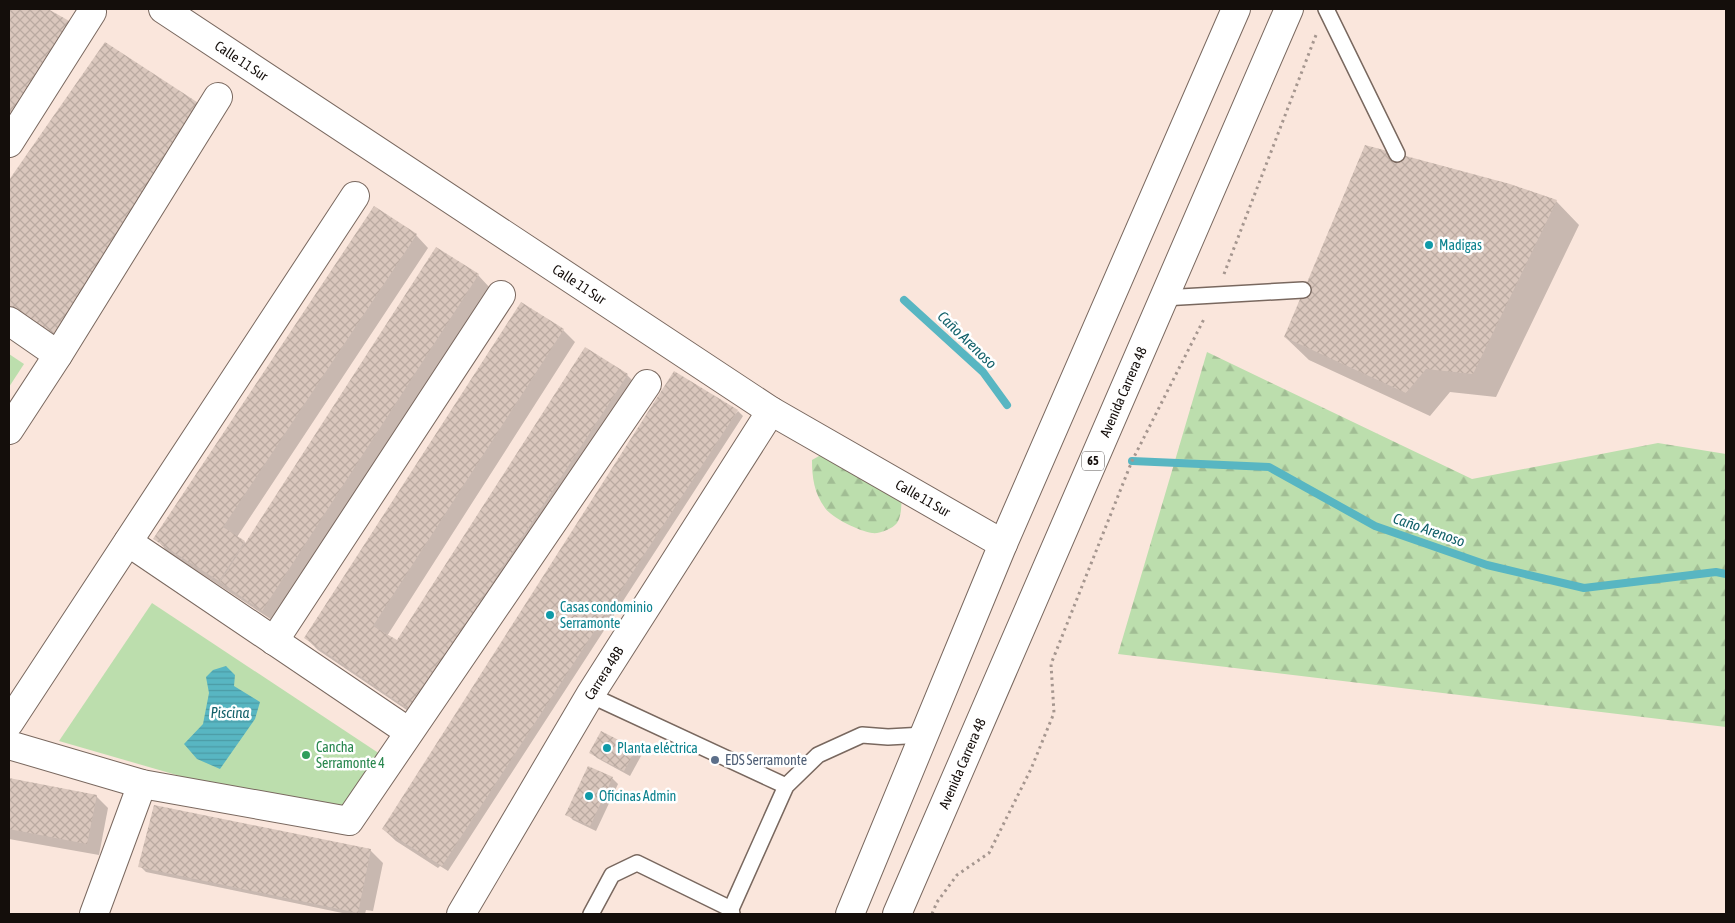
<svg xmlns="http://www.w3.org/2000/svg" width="1735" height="923" viewBox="0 0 1735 923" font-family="'Asap Condensed',sans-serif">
<defs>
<pattern id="forest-firs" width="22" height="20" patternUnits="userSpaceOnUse" patternTransform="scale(1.25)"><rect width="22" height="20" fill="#bcdead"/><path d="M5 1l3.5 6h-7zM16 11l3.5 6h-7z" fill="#a1bd94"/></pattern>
<pattern id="water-rules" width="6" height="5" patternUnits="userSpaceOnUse" patternTransform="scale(1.25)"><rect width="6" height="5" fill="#58b6c2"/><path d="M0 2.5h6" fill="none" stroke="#4c9ba5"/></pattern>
<pattern id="building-cross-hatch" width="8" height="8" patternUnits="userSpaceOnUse" patternTransform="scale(1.25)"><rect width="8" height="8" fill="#dac7bd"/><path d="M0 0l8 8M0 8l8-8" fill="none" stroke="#baaaa1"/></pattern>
</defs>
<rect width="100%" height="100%" fill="#fae6dc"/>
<g fill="#bcdead">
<polygon points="9,354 24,364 9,387"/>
<polygon points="152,603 380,754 345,812 218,787 59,741"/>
</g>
<g fill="url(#forest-firs)">
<polygon points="1207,352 1472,479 1658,443 1726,454 1726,727 1118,654"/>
<path d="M826,452L902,496C901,505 902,515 897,523C892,529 880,534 872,533C859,531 832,518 825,508C814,493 812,477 812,460Z"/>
</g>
<polygon fill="url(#water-rules)" points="226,666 235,675 234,686 260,702 255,719 220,769 197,759 184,744 203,724 209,693 206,677 213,670"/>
<g fill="#0003">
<polygon points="9,9 45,9 70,23 9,154"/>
<polygon points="105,44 214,119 9,309 9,183"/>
<polygon points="1556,201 1579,225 1496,397 1450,392 1430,416 1309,360 1285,337"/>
<polygon points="416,235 428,248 237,537 247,544 437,249 478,275 490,288 275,622 167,551 155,538"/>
<polygon points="563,330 575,342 387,636 397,642 627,375 639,387 423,721 318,650 306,638"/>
<polygon points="738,411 743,416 448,871 440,866 438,868 396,841 383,829"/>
<polygon points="602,732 635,750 641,756 630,776 597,758 591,752"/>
<polygon points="612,778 618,784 596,831 573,820 567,814"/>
<polygon points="9,779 96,796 108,808 99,855 9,839"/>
<polygon points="371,851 383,863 373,911 366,910 365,914 347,914 146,872 140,866"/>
</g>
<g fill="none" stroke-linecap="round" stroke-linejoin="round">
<g stroke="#58b6c2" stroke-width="8">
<polyline points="904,300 983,372 1007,405"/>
<polyline points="1132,461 1269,467 1375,526 1487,565 1584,588 1716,572 1726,574"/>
</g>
</g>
<g fill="url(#building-cross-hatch)">
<polygon points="9,9 48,9 71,22 9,122"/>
<polygon points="105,42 203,106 58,340 9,307 9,180"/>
<polygon points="1365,145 1510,184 1557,200 1473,374 1426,369 1406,393 1284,337"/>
<polygon points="374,206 417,234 223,527 245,541 219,581 153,539"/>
<polygon points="436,247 479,274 262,611 220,582"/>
<polygon points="521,302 564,329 373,626 397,640 585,347 628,374 410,710 304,638"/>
<polygon points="674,371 738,410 442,866 382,829"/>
<polygon points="601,731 636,749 624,771 589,753"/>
<polygon points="588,766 613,777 590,826 565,815"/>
<polygon points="9,778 97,795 87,844 9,829"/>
<polygon points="154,805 371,849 358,913 138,867"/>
</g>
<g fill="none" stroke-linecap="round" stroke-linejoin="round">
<g stroke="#79685f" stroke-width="18">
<g id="lane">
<polyline points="1326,9 1397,154"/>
<polyline points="1163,298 1303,290"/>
<polyline points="590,695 786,786"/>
<polyline points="591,914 612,875 637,863 731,909"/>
<polyline points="732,914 731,909 786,786 818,755 862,735 888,737 924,735"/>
</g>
</g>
<g stroke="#79685f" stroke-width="30">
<g id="street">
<polyline points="9,143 92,12"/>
<polyline points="9,321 58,355"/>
<polyline points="9,430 58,355 218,97"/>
<polyline points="128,542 409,732"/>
<polyline points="274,641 501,295"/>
<polyline points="9,723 355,196"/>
<polyline points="9,745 142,784 349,821 647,384"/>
<polyline points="94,914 142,784"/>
<path id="s1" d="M461,914L590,695L771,411"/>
</g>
</g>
<g stroke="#79685f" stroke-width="30">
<g id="secondary">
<path id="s2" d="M163,9L771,411L1003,544"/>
</g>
</g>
<g stroke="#79685f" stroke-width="30">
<g id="primary">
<polyline points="850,914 1003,544 1236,9"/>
<path id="s3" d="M897,914L1289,9"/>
</g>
</g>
<g stroke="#a5968f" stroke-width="3" stroke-dasharray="2.5 4" stroke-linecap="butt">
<polyline points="1224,274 1316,35"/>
<polyline points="932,914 937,902 957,875 989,853 1031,769 1054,713 1051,664 1132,461 1205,317"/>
</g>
<use href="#lane" stroke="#fff" stroke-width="15"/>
<use href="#street" stroke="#fff" stroke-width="28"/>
<use href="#secondary" stroke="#fff" stroke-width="28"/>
<use href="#primary" stroke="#fff" stroke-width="28"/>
</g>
<g fill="#0f9aa8" stroke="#fff" stroke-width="2">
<circle cx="1429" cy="245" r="5"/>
<circle cx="550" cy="615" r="5"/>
<circle cx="607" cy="748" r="5"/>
<circle cx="589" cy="796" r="5"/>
</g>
<circle fill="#2e9e5b" stroke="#fff" stroke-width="2" cx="306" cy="755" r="5"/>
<circle fill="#5c6f8a" stroke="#fff" stroke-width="2" cx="715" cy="760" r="5"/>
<g text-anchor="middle" stroke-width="5" stroke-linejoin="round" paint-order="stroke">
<rect fill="#fff" stroke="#5a5654" stroke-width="1" x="1082" y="451.5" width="22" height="19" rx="4"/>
<g font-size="12" font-weight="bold" fill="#140e0b">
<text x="1093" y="465">65</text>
</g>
<g font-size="14" fill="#140e0b" stroke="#fff">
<text dy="5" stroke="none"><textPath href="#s2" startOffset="94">Calle 11 Sur</textPath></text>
<text dy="5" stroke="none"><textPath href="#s2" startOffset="499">Calle 11 Sur</textPath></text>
<text dy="5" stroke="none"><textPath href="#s3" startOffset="569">Avenida Carrera 48</textPath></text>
<text dy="5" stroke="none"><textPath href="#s2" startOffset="904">Calle 11 Sur</textPath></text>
<text dy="5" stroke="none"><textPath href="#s1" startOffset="280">Carrera 48B</textPath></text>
<text dy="5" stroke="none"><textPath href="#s3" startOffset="164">Avenida Carrera 48</textPath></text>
</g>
<g font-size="14" fill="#0d838f" stroke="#fff" text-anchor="start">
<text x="1439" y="250">Madigas</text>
<text x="560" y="612">Casas condominio<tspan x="560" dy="16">Serramonte</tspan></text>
<text x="617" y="753">Planta eléctrica</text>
<text x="599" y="801">Oficinas Admin</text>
</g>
<g font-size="14" fill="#27864d" stroke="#fff" text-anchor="start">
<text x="316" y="752">Cancha<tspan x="316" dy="16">Serramonte 4</tspan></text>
</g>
<g font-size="14" fill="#4e5e75" stroke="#fff" text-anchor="start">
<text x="725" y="765">EDS Serramonte</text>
</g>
<g font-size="15" font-style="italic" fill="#13616a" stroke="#fff">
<text transform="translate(967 340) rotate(44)" y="5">Caño Arenoso</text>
<text transform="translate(1429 530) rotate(19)" y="5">Caño Arenoso</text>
<text x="230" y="718">Piscina</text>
</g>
</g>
<rect width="1735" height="923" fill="none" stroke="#140e0b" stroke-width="20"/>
</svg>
